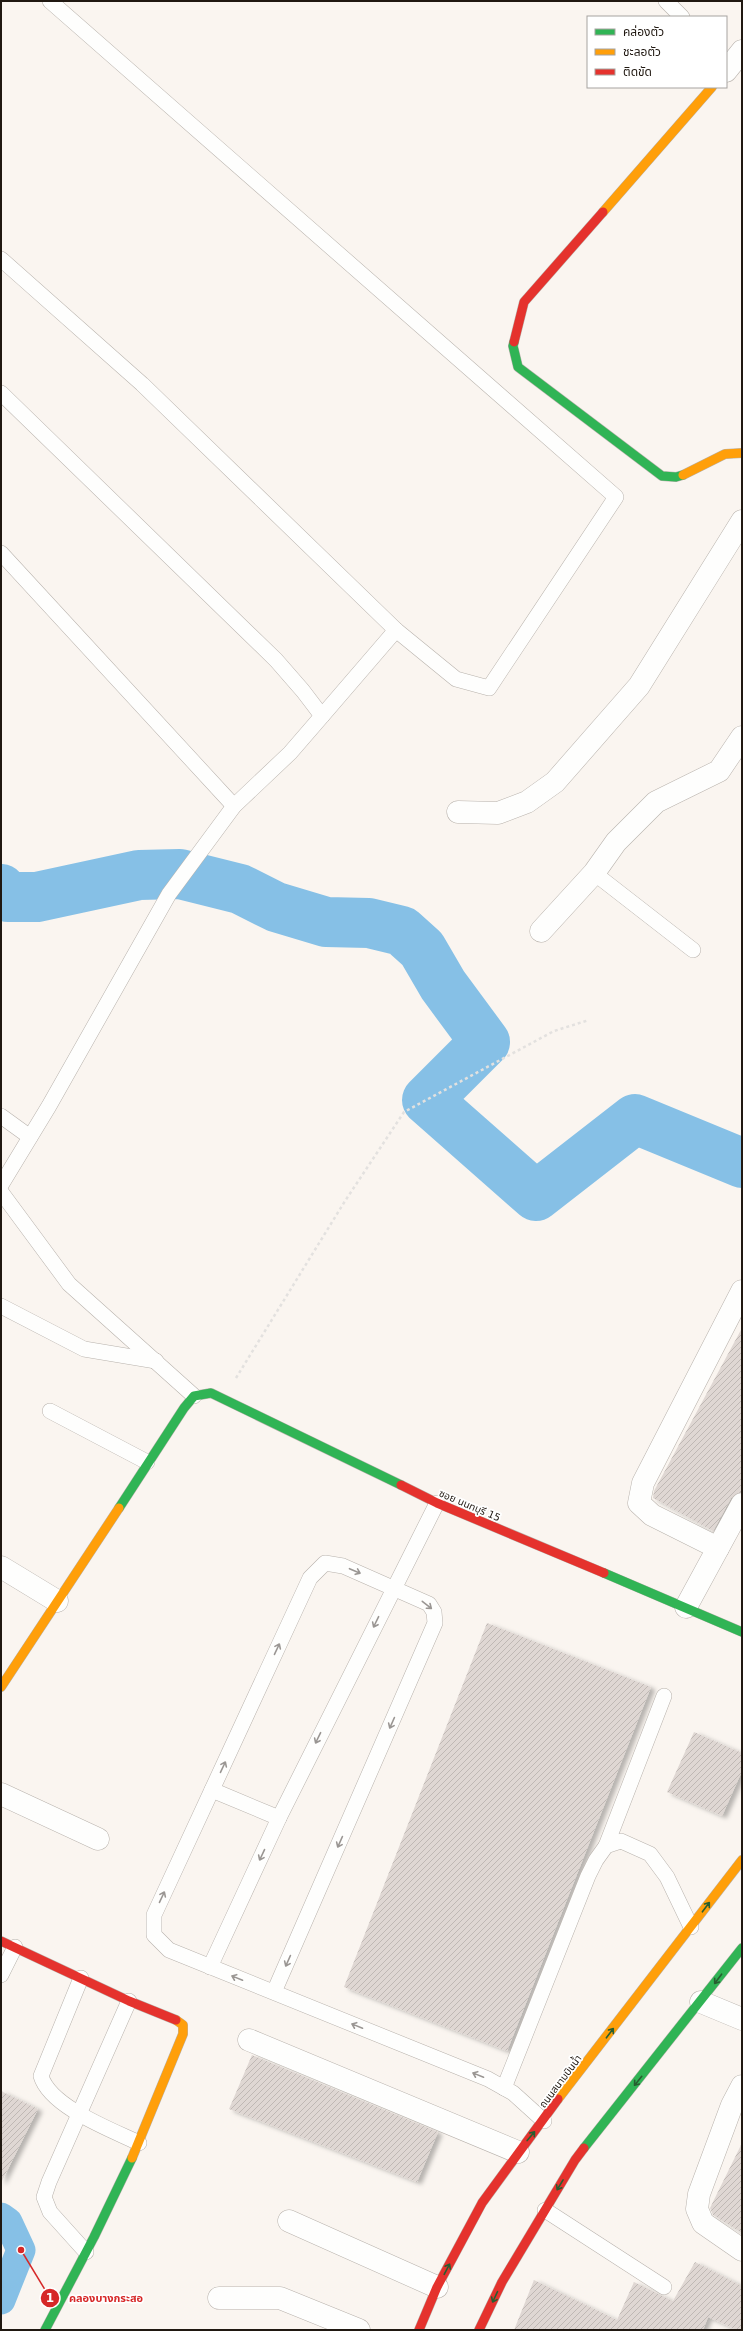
<svg xmlns="http://www.w3.org/2000/svg" width="743" height="2331" viewBox="0 0 743 2331" font-family="'DejaVu Sans','Noto Sans Thai',sans-serif">
<defs>
<pattern id="building-hatch" width="6" height="6" patternUnits="userSpaceOnUse"><rect width="6" height="6" fill="#dfd7d3"/><path d="M-1 1l2-2M0 6l6-6M5 7l2-2" fill="none" stroke="#bfb8b4"/></pattern>
<filter id="shadow"><feDropShadow dx="4.5" dy="2.5" stdDeviation="2" flood-color="#0004"/></filter>
</defs>
<rect width="100%" height="100%" fill="#faf5f0"/>
<g fill="none" stroke-linecap="round" stroke-linejoin="round">
<polyline stroke="#86c0e6" stroke-width="29" points="1,2217 8,2222 21,2250 1,2300"/>
<polyline stroke="#86c0e6" stroke-width="50" points="1,889 8,897 37,897 139,875 180,874 240,889 276,907 326,922 369,923 402,931 422,949 443,985 485,1042 427,1100 536,1196 635,1119 742,1163"/>
</g>
<g fill="url(#building-hatch)" filter="url(#shadow)">
<polygon points="742,1328 742,1491 731,1498 713,1531 653,1498 654,1491"/>
<polygon points="487,1623 651,1687 507,2051 344,1987"/>
<polygon points="694,1732 742,1753 742,1771 722,1816 667,1792"/>
<polygon points="252,2055 438,2132 417,2182 229,2109"/>
<polygon points="1,2091 38,2109 1,2183"/>
<polygon points="742,2143 742,2233 713,2215 710,2208"/>
<polygon points="695,2262 742,2286 742,2330 737,2330 708,2317 703,2330 514,2330 534,2280 617,2320 634,2282 673,2301"/>
</g>
<g fill="none" stroke-linecap="round" stroke-linejoin="round">
<g stroke="#b8b2ac" stroke-width="16">
<g id="lane">
<polyline points="50,1 616,497 489,688 456,679 396,630"/>
<polyline points="666,1 682,17"/>
<polyline points="1,259 142,384 396,630 322,716"/>
<polyline points="1,393 276,660 303,691 322,716 290,753 234,806 169,894 49,1106 1,1185"/>
<polyline points="1,553 234,806"/>
<polyline points="594,873 693,950"/>
<polyline points="1,1116 30,1137"/>
<polyline points="1,1192 69,1284 194,1396"/>
<polyline points="1,1306 84,1349 156,1361"/>
<polyline points="50,1411 147,1462"/>
<polyline points="212,1790 279,1818"/>
<polyline points="606,1846 664,1696"/>
<polyline points="210,1967 279,1818 437,1503"/>
<polyline points="1,1975 15,1947"/>
<path d="M81,1978L41,2076C50,2107 112,2130 139,2143"/>
<polyline points="274,1992 435,1623 434,1612 429,1604 343,1566 325,1563 310,1578 154,1915 154,1935 169,1950 488,2079 513,2093 544,2121"/>
<polyline points="504,2088 588,1876 596,1860 606,1846 621,1841 650,1854 667,1877 691,1927"/>
<polyline points="545,2210 664,2287"/>
<polyline points="86,2252 50,2212 44,2197 49,2182 129,2001"/>
</g>
</g>
<g stroke="#b8b2ac" stroke-width="23">
<g id="street">
<polyline points="726,71 742,51"/>
<polyline points="458,812 498,813 527,802 555,782 639,686 742,521"/>
<polyline points="541,931 594,873 616,842 656,802 719,771 742,737"/>
<polyline points="718,1548 652,1515 639,1503 643,1483 742,1291"/>
<polyline points="1,1567 57,1601"/>
<polyline points="686,1607 742,1504"/>
<polyline points="1,1794 98,1839"/>
<polyline points="701,2002 742,2019"/>
<polyline points="249,2040 518,2152"/>
<polyline points="742,2086 732,2105 699,2194 697,2209 703,2223 742,2250"/>
<polyline points="289,2221 437,2287"/>
<polyline points="219,2298 280,2298 359,2330"/>
</g>
</g>
<g stroke="#b8b2ac" stroke-width="10">
<g id="fast">
<polyline points="514,342 513,346 518,367 662,476 676,477 683,475"/>
<polyline points="119,1508 184,1408 194,1396 211,1393 401,1485"/>
<polyline points="604,1573 742,1632"/>
<polyline points="584,2148 742,1948"/>
<polyline points="45,2330 94,2237 132,2158"/>
</g>
</g>
<g stroke="#b8b2ac" stroke-width="10">
<g id="slow">
<polyline points="603,212 712,87"/>
<polyline points="683,475 725,454 742,453"/>
<polyline points="1,1687 119,1508"/>
<polyline points="558,2099 742,1860"/>
<polyline points="132,2158 183,2034 183,2025 176,2020"/>
</g>
</g>
<g stroke="#b8b2ac" stroke-width="10">
<g id="jam">
<polyline points="514,342 524,302 603,212"/>
<polyline points="401,1485 437,1503 604,1573"/>
<polyline points="1,1941 129,2001 176,2020"/>
<polyline points="419,2330 437,2287 482,2203 558,2099"/>
<polyline points="479,2330 502,2282 575,2160 584,2148"/>
</g>
</g>
<polyline stroke="#e3e1df" stroke-width="2.5" stroke-dasharray="3 3" stroke-linecap="butt" points="236,1378 345,1201 404,1112 554,1031 589,1020"/>
<use href="#lane" stroke="#fefefd" stroke-width="15"/>
<use href="#street" stroke="#fefefd" stroke-width="22"/>
<use href="#fast" stroke="#30b455" stroke-width="9"/>
<use href="#slow" stroke="#ff9f0a" stroke-width="9"/>
<use href="#jam" stroke="#e5322d" stroke-width="9"/>
</g>
<defs><path id="oneway-shaft" d="M-6 0H5M1.5-3L5.5 0L1.5 3" fill="none" stroke-width="1.6" stroke-linecap="round" stroke-linejoin="round"/></defs>
<g stroke="#9a9693">
<use href="#oneway-shaft" transform="translate(355 1571) rotate(23)"/>
<use href="#oneway-shaft" transform="translate(427 1605) rotate(38)"/>
<use href="#oneway-shaft" transform="translate(376 1622) rotate(116)"/>
<use href="#oneway-shaft" transform="translate(277 1649) rotate(-65)"/>
<use href="#oneway-shaft" transform="translate(392 1723) rotate(114)"/>
<use href="#oneway-shaft" transform="translate(318 1738) rotate(116)"/>
<use href="#oneway-shaft" transform="translate(223 1767) rotate(-65)"/>
<use href="#oneway-shaft" transform="translate(340 1842) rotate(114)"/>
<use href="#oneway-shaft" transform="translate(262 1855) rotate(115)"/>
<use href="#oneway-shaft" transform="translate(162 1897) rotate(-65)"/>
<use href="#oneway-shaft" transform="translate(288 1961) rotate(114)"/>
<use href="#oneway-shaft" transform="translate(237 1978) rotate(-158)"/>
<use href="#oneway-shaft" transform="translate(357 2026) rotate(-158)"/>
<use href="#oneway-shaft" transform="translate(478 2075) rotate(-158)"/>
</g>
<g stroke="#275e30">
<use href="#oneway-shaft" transform="translate(706 1907) rotate(-53)"/>
<use href="#oneway-shaft" transform="translate(718 1979) rotate(127)"/>
<use href="#oneway-shaft" transform="translate(610 2033) rotate(-53)"/>
<use href="#oneway-shaft" transform="translate(638 2081) rotate(129)"/>
<use href="#oneway-shaft" transform="translate(531 2136) rotate(-50)"/>
<use href="#oneway-shaft" transform="translate(560 2185) rotate(121)"/>
<use href="#oneway-shaft" transform="translate(447 2269) rotate(-62)"/>
<use href="#oneway-shaft" transform="translate(495 2297) rotate(115)"/>
</g>
<g text-anchor="middle" stroke-width="3.5" stroke-linejoin="round" paint-order="stroke">
<g font-size="10" fill="#201811" stroke="#fff">
<text transform="translate(470 1505) rotate(23)" y="4">ซอย นนทบุรี 15</text>
<text transform="translate(560 2081) rotate(-53)" y="4">ถนนสนามบินน้ำ</text>
</g>
</g>
<path fill="none" stroke="#d62828" stroke-width="1.5" d="M21 2250L50 2298"/>
<g fill="#d62828" stroke="#fff" stroke-width="1.5">
<circle cx="21" cy="2250" r="4"/>
<circle cx="50" cy="2298" r="10"/>
</g>
<g font-size="12" text-anchor="middle" font-weight="bold" fill="#fff">
<text x="50" y="2302">1</text>
</g>
<g font-size="11" text-anchor="middle" font-weight="bold" fill="#d62828" stroke="#fff" stroke-width="3.5" stroke-linejoin="round" paint-order="stroke">
<text x="106" y="2302">คลองบางกระสอ</text>
</g>
<rect width="743" height="2331" fill="none" stroke="#201811" stroke-width="4"/>
<rect x="587" y="16" width="140" height="72" fill="#ffffff" stroke="#a6a3a0"/>
<rect x="595" y="29" width="20" height="6" fill="#30b455" stroke="#a6a3a0"/>
<text x="623" y="36" font-size="12" fill="#201811">คล่องตัว</text>
<rect x="595" y="49" width="20" height="6" fill="#ff9f0a" stroke="#a6a3a0"/>
<text x="623" y="56" font-size="12" fill="#201811">ชะลอตัว</text>
<rect x="595" y="69" width="20" height="6" fill="#e5322d" stroke="#a6a3a0"/>
<text x="623" y="76" font-size="12" fill="#201811">ติดขัด</text>
</svg>
